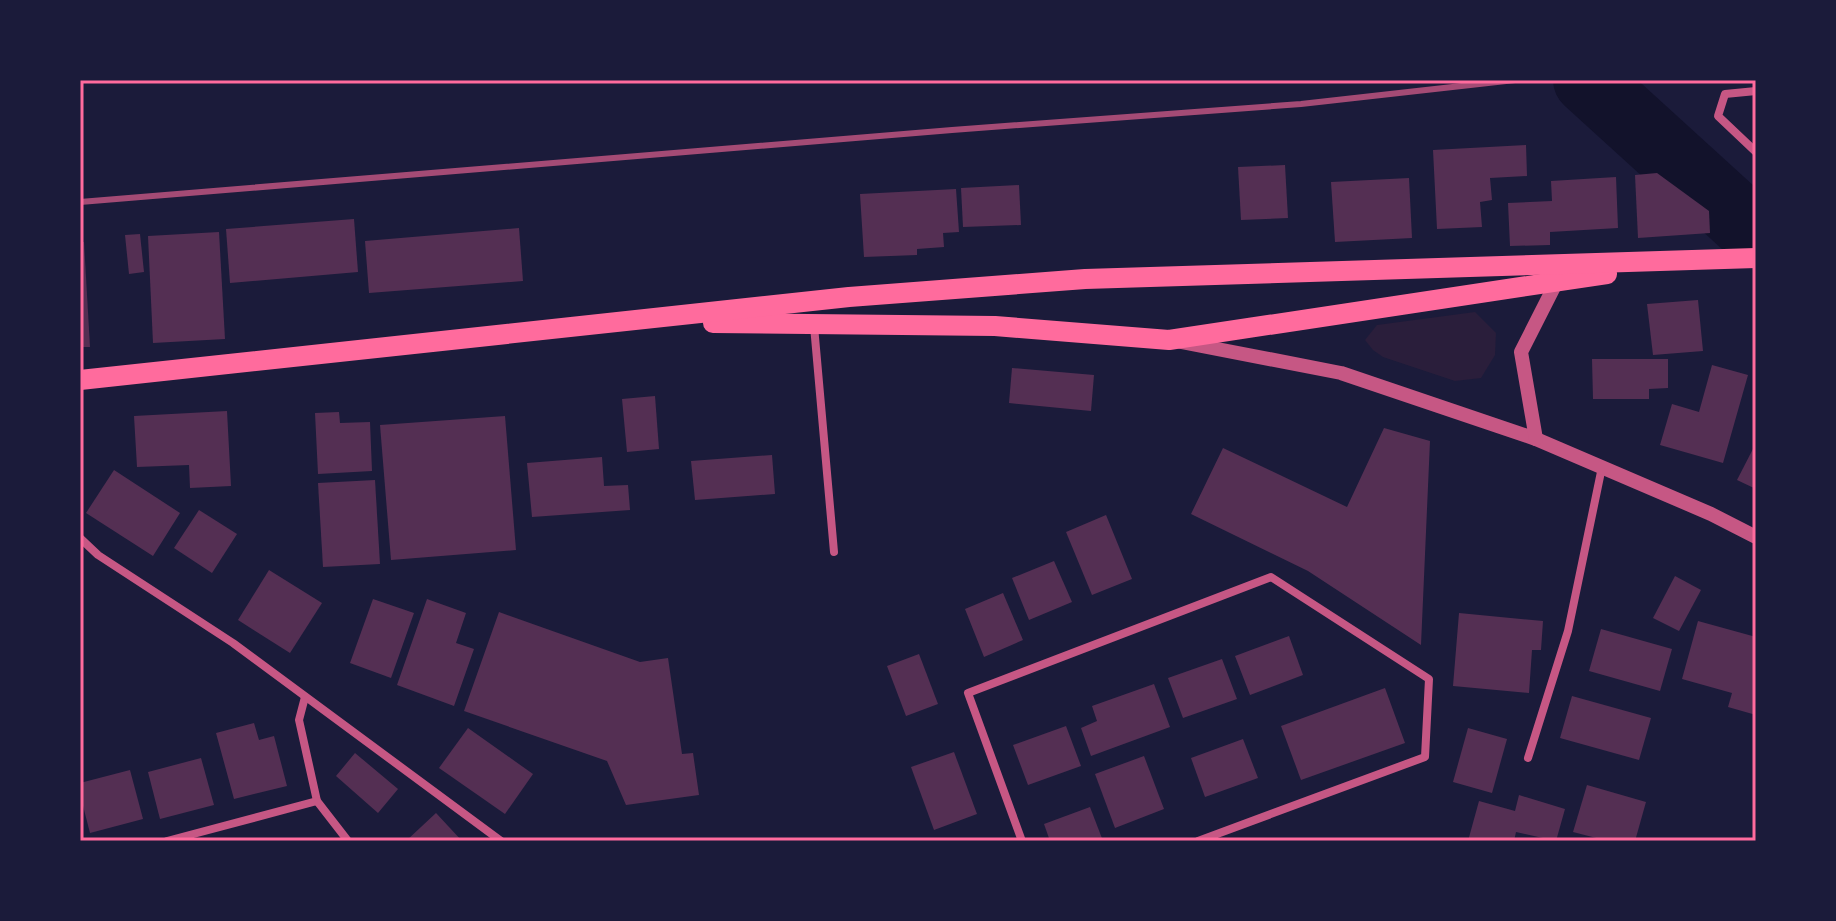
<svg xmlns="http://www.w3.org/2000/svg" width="1836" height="921" viewBox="0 0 1836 921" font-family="'Noto Sans',sans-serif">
<rect width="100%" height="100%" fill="#1b1b3a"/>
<polygon fill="#2a1e3b" points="1475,312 1496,333 1495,355 1481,378 1455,381 1383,357 1373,350 1365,340 1377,325"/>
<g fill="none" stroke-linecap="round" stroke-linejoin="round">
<polyline stroke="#12122b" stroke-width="68" points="1587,80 1756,234"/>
</g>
<g fill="#542f53">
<polygon points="1526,145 1527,176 1490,178 1492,200 1480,202 1482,227 1437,229 1433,150"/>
<polygon points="1285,165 1288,218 1241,220 1238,167"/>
<polygon points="1657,173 1709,211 1710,233 1638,238 1635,175"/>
<polygon points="1616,177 1618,228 1550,232 1550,245 1510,246 1508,203 1552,201 1551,181"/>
<polygon points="1409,178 1412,238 1335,242 1331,182"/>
<polygon points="1019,185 1021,225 963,227 961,188"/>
<polygon points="956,189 959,232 943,233 944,247 917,249 917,255 864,257 860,194"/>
<polygon points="354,219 358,272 230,283 226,229"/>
<polygon points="519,228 523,281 369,293 365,241"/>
<polygon points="219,232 225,339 153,343 148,236"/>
<polygon points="140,234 144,272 129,274 125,235"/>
<polygon points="80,242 84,242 90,347 80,347"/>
<polygon points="1698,300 1703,351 1653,355 1647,304"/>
<polygon points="1592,359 1668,359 1668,388 1649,389 1649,399 1593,399"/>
<polygon points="1712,365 1748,375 1723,463 1660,445 1672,404 1699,412"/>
<polygon points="1012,368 1094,375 1091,411 1009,403"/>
<polygon points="655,396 659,449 627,452 622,399"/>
<polygon points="227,411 231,486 190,488 189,465 137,467 134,416"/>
<polygon points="339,412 340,423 370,422 372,471 318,474 315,413"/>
<polygon points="505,416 516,550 391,560 380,425"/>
<polygon points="1384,428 1430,441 1421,645 1308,571 1191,514 1223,448 1347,507"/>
<polygon points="1756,443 1756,489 1737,480"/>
<polygon points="772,455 775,494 695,500 691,461"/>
<polygon points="602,457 604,486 628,485 630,510 532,517 527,463"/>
<polygon points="114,470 180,513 153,556 86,513"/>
<polygon points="375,480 380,564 323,567 318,483"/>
<polygon points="199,510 237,534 212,573 174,548"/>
<polygon points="1106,515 1132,579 1092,595 1066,532"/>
<polygon points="1054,561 1072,602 1029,620 1012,578"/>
<polygon points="269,570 322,603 290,653 238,620"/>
<polygon points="1675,576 1701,590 1679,631 1653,618"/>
<polygon points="1003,593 1023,640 984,657 965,609"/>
<polygon points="373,599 414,613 391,678 350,663"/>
<polygon points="427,599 466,613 456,643 474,649 454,706 397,685"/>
<polygon points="499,612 640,662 668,658 682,754 693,753 699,795 626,805 607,761 464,711"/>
<polygon points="1459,613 1543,621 1541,650 1532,650 1529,693 1453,686"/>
<polygon points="1698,621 1756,637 1756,715 1728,707 1732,693 1682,679"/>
<polygon points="1601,629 1672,649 1660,691 1589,671"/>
<polygon points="1289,636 1303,675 1250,695 1235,656"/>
<polygon points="919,654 938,704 906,716 887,666"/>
<polygon points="1222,659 1237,699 1183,718 1168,678"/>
<polygon points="1154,684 1170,727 1091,756 1081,728 1097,721 1092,706"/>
<polygon points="1385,688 1405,743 1301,780 1281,726"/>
<polygon points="1572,696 1651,718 1639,760 1560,738"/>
<polygon points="254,723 259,740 274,736 287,786 234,799 216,733"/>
<polygon points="1066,726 1081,766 1028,785 1013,745"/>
<polygon points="468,728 533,774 505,814 439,768"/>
<polygon points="1468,728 1507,739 1492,793 1453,782"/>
<polygon points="1243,739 1258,778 1205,797 1191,758"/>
<polygon points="954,752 977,814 934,830 911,767"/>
<polygon points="355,753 398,789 378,813 336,776"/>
<polygon points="1144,756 1164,809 1115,828 1095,774"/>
<polygon points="201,758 214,805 160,819 148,772"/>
<polygon points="130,770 143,819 90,833 80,794 80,783"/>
<polygon points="1587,785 1646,802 1635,841 1608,841 1573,832"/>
<polygon points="1519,795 1565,809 1556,841 1516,832 1514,841 1468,841 1479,801 1515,811"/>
<polygon points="1090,807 1103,841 1050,841 1044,824"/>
<polygon points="436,813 462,841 406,841"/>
</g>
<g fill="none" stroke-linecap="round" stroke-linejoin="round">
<g stroke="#c65784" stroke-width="8">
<polyline points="1756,91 1725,94 1718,116 1756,152"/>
<polyline points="814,326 834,552"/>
<polyline points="80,538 98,555 233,643 501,841"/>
<polyline points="305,697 299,720 317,801 348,841"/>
<polyline points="1528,758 1568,631 1602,467"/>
<polyline points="167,841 317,801"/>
<polyline points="1022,841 968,693 1271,577 1429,679 1425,757 1198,841"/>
</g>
<g stroke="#c65784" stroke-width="14">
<polyline points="1181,342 1341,373 1536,439 1711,514 1756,537"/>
<polyline points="1536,439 1521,352 1556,283"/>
</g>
<g stroke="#ff6b9d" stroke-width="20">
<polyline points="713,323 995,326 1169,340 1607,274"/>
<polyline points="80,380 849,297 1085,279 1756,258"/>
</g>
<polyline stroke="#a44b75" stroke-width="6" points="80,202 952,130 1301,104 1515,80"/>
</g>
<rect width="1836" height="921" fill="none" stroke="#1b1b3a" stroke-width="164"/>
<rect x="82" y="82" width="1672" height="757" fill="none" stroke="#ff6b9d" stroke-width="3"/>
</svg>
